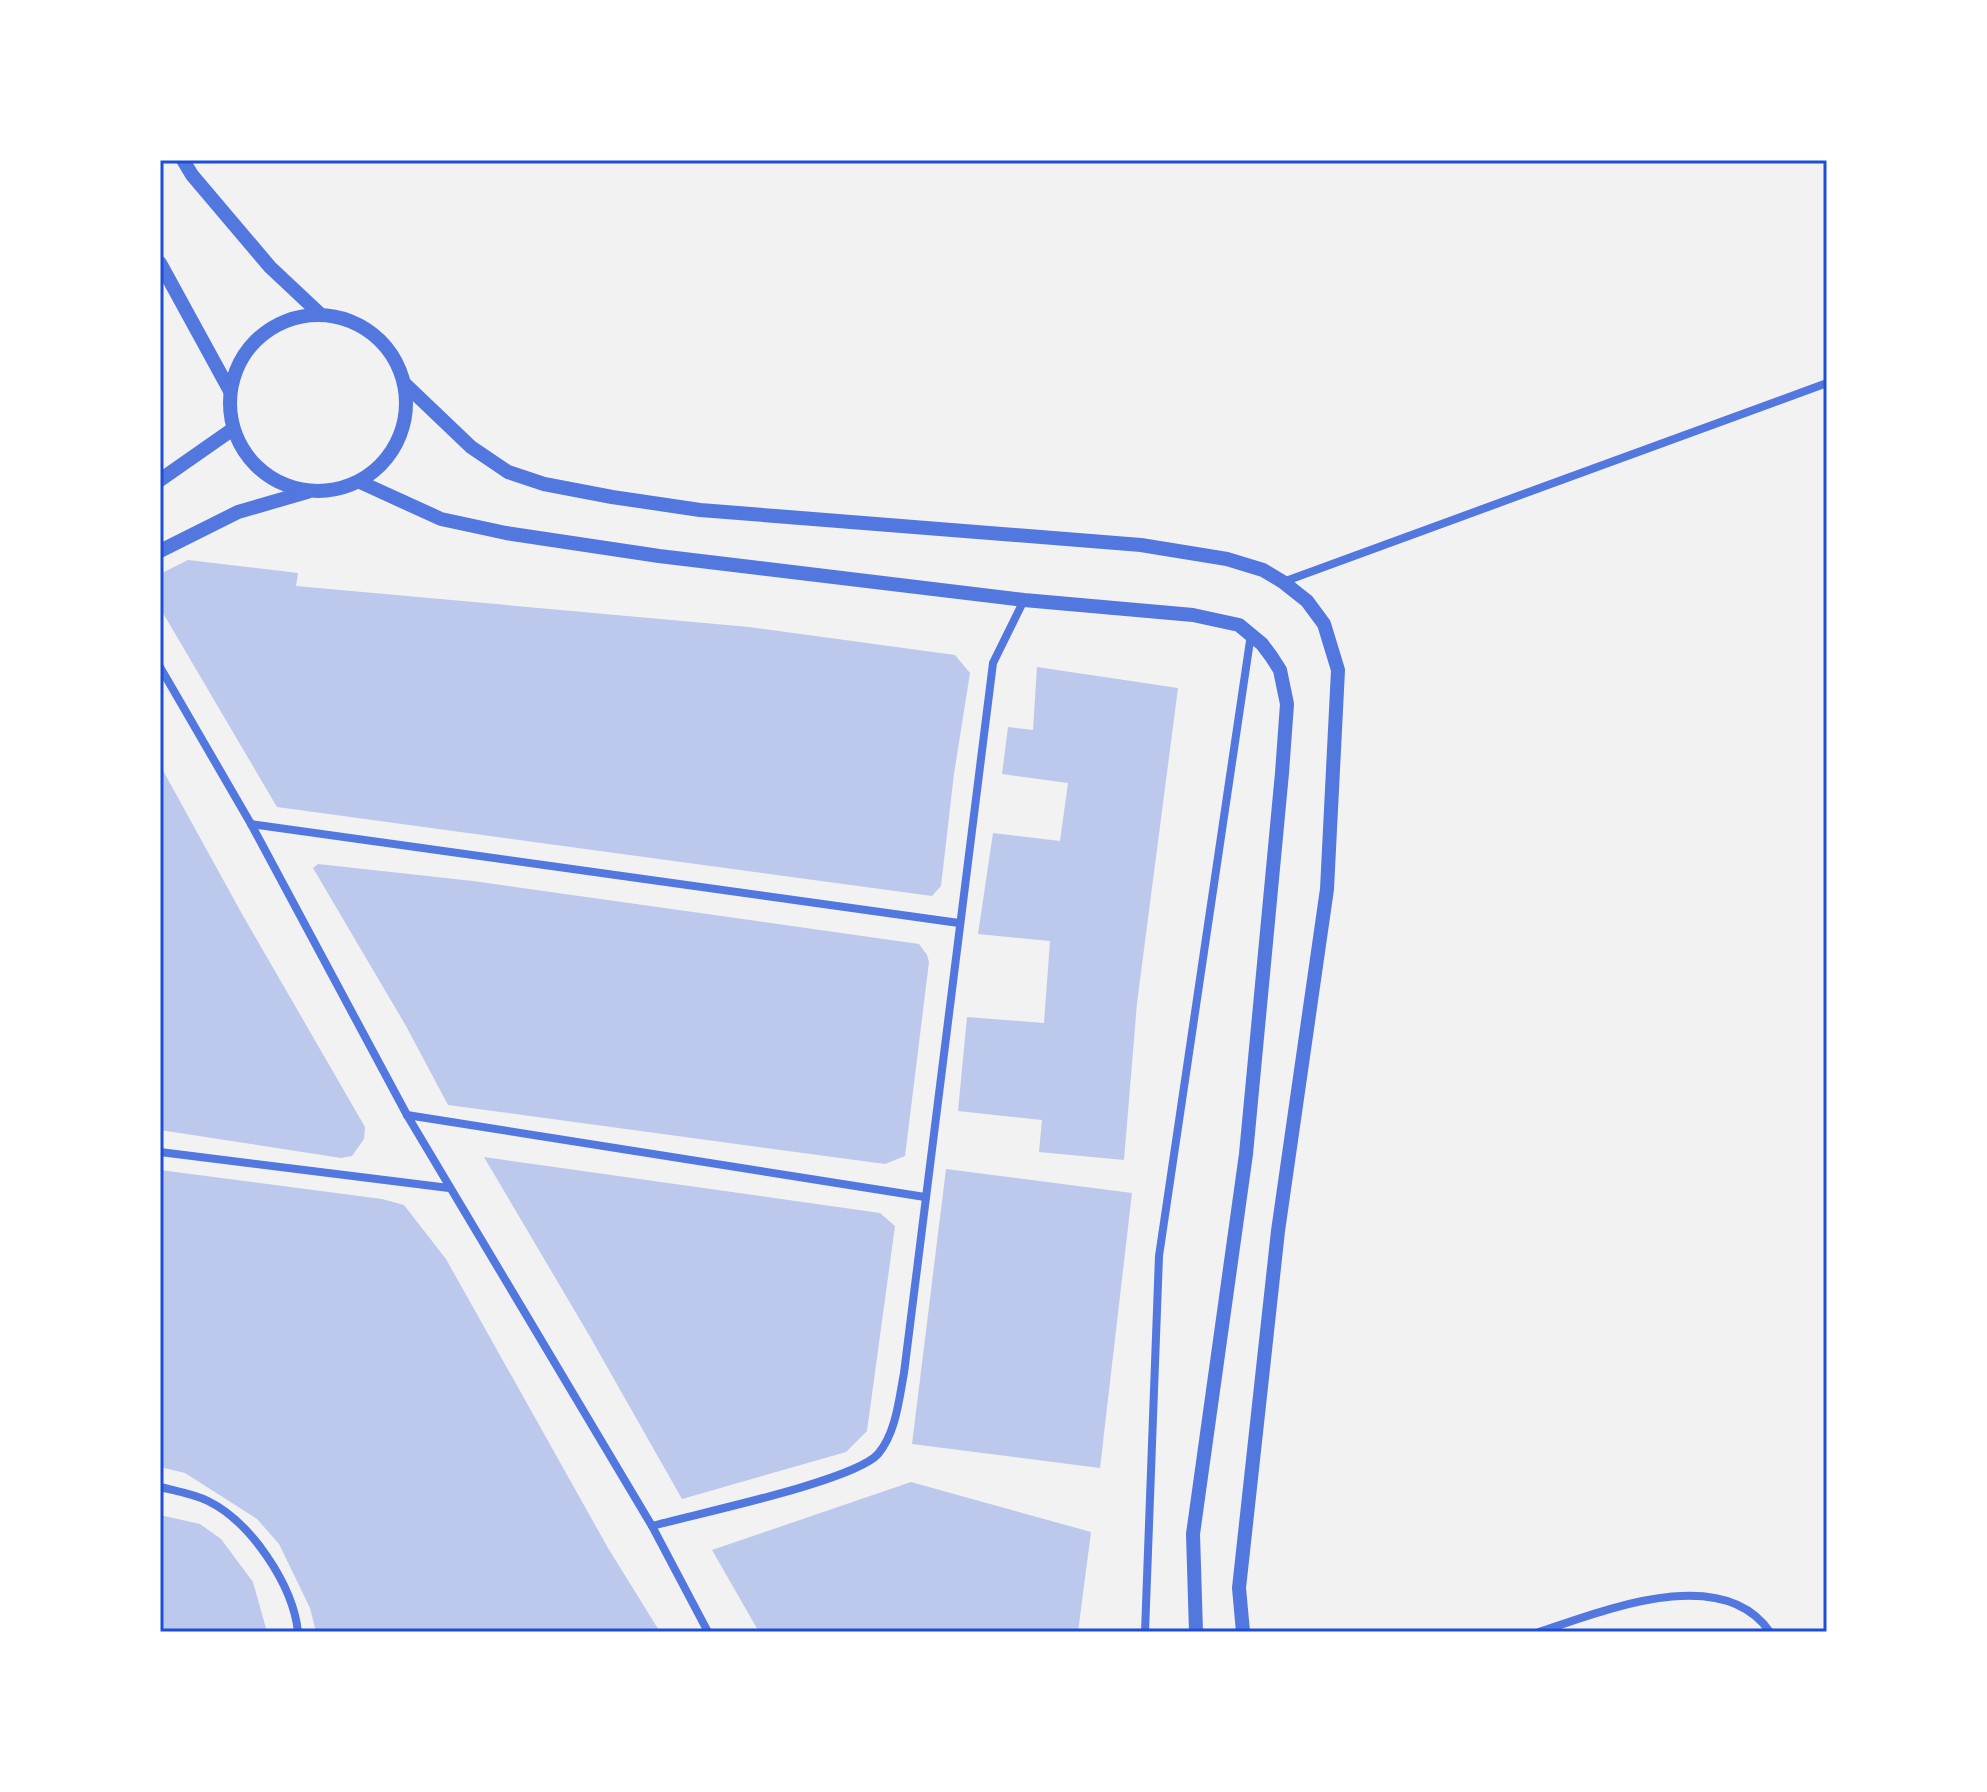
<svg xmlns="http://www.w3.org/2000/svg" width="1987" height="1792" viewBox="0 0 1987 1792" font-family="Mulish,sans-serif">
<rect width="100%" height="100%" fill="#f2f2f2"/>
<g fill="#bdc9ec">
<polygon points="188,560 298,573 296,586 749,627 955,655 970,673 954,774 941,886 932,896 277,807 160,608 160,574"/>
<polygon points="1037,667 1178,688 1137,1003 1124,1160 1039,1152 1042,1120 958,1111 967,1017 1044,1023 1050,941 978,934 993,833 1060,841 1068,783 1002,774 1008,727 1033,730"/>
<polygon points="160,765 242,914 365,1127 364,1139 352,1156 341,1158 160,1130"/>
<polygon points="318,864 473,881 919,944 927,955 929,962 905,1156 885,1164 448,1105 406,1026 313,868"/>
<polygon points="484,1157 880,1213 895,1226 867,1431 846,1452 682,1499 589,1335"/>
<polygon points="946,1169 1132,1193 1100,1468 912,1444"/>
<polygon points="160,1170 382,1199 404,1205 446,1259 608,1548 660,1632 316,1632 310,1608 279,1544 257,1519 185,1473 160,1467"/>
<polygon points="911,1482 1091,1532 1078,1632 759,1632 712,1550"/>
<polygon points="160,1515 200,1524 221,1539 253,1582 267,1632 160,1632"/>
</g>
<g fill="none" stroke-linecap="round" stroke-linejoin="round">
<g stroke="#5277de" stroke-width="8">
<polyline points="1283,582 1827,383"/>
<polyline points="160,667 251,824 407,1115 652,1526 708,1632"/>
<polyline points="251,824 959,923"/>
<polyline points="407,1115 925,1197"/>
<polyline points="160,1152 449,1188"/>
<path d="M160,1487C176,1491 194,1494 208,1501C251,1522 293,1585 298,1632"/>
<path d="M652,1526C695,1514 854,1481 878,1454C896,1433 899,1399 904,1373L993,663L1024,600"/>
<polyline points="1145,1632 1159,1256 1251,634"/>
<path d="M1539,1632C1603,1611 1722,1562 1770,1632"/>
</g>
<g stroke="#5277de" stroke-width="14">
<polyline points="183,160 192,175 270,267 320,314"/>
<polyline points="160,263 230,391"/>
<circle cx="318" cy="403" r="88"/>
<polyline points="405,384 471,447 508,472 544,484 612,497 700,510 1141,545 1227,559 1263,570 1283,582 1307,601 1324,624 1338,670 1327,889 1278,1231 1239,1588 1243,1632"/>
<polyline points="160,480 233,429"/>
<polyline points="360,482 441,519 506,533 659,556 1024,600 1193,615 1239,625 1262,644 1271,656 1280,670 1287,704 1282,773 1246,1154 1193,1534 1196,1632"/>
<polyline points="160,551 238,512 307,492"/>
</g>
</g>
<rect width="1987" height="1792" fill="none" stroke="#ffffff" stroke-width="324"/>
<rect x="162" y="162" width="1663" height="1468" fill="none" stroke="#1d4ed8" stroke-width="3"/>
</svg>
